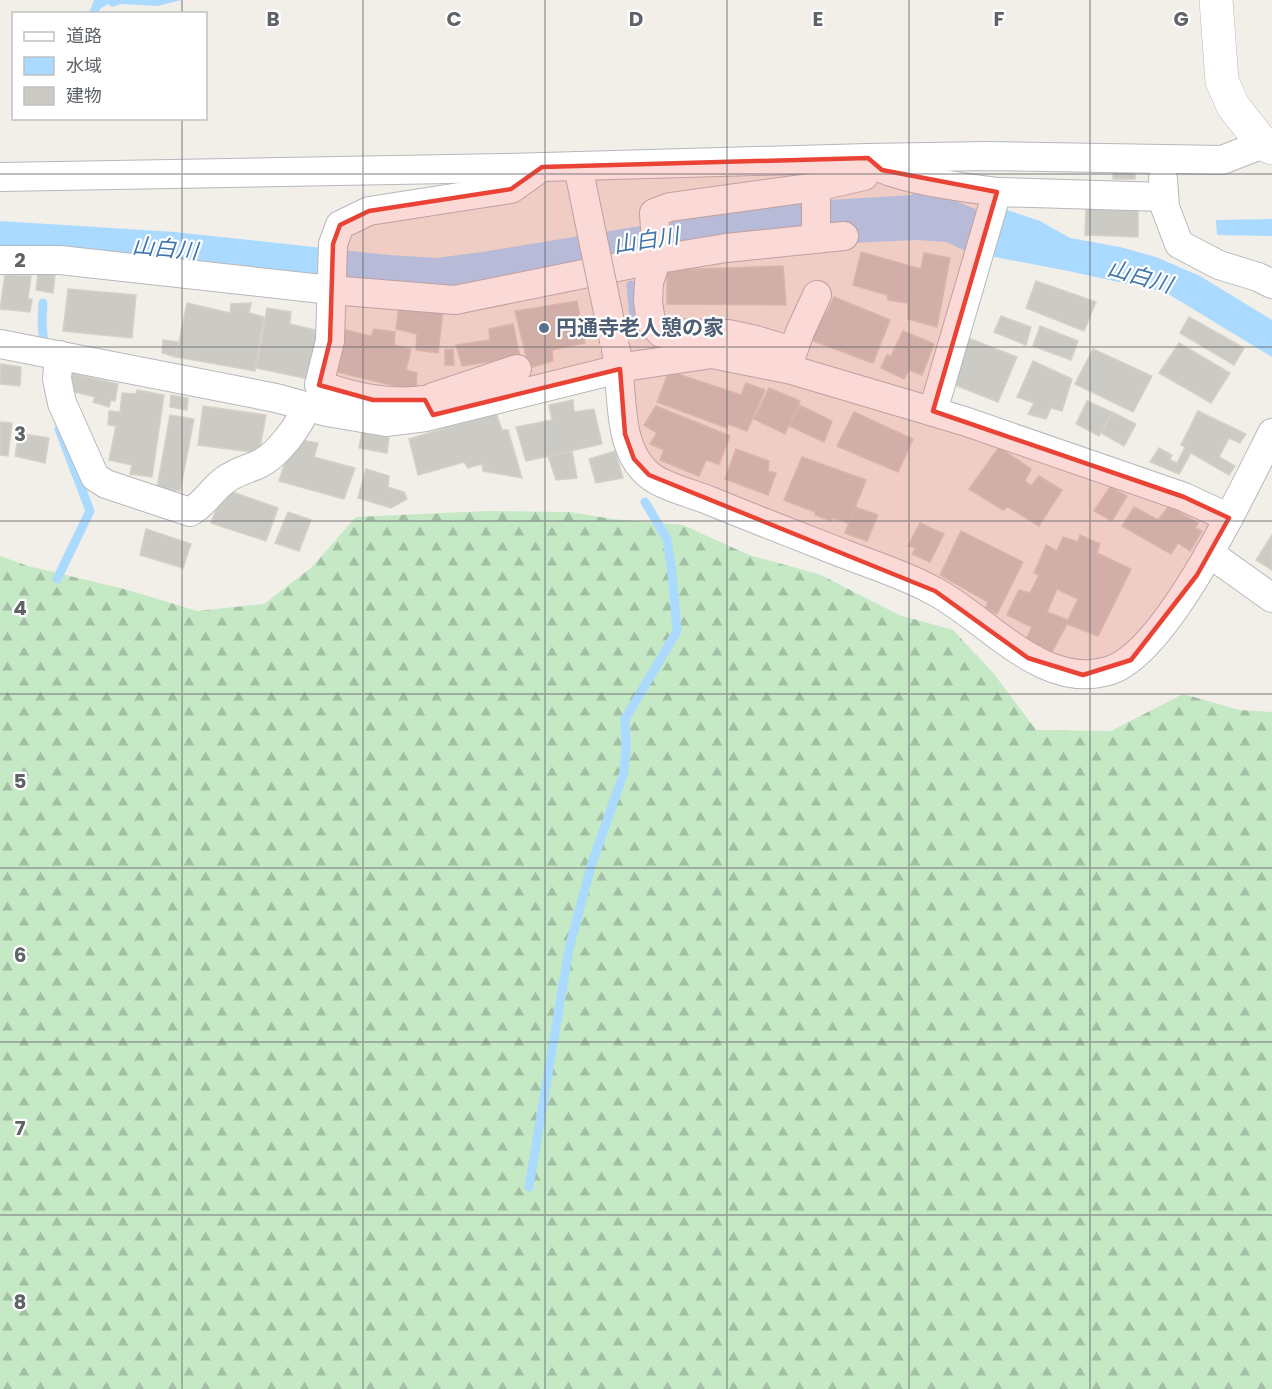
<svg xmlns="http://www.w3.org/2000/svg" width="1272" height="1389" viewBox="0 0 1272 1389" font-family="Poppins,'Noto Sans JP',sans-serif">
<defs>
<pattern id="forest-firs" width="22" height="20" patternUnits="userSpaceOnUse" patternTransform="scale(1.5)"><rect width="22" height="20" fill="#c5e8c5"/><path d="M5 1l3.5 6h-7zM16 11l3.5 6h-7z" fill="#a3c0a4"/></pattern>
</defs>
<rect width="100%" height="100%" fill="#f1efe8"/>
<polygon fill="url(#forest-firs)" points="487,511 570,512 612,519 683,525 749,555 821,575 899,615 953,630 994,674 1036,730 1111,731 1183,694 1240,710 1272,712 1272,1389 0,1389 0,556 28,566 128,590 197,611 264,604 312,567 356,517"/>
<g fill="#aadaff">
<polygon points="94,0 181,0 158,6 121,4 112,7 108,4 100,9 98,13 89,13"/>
<polygon points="917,185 980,211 1004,209 1040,221 1070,238 1120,247 1156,257 1200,276 1272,320 1272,357 1165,292 1068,271 968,252 946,242 917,240 850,243 453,287 0,247 0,221 175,232 389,255 436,258 482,252 628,228 797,202 912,195"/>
<polygon points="1272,219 1272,236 1217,235 1216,220"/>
</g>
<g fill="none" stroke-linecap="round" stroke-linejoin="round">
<g stroke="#aadaff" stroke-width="9">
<polyline points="631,285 634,319"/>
<polyline points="43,303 42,321 44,349"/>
<polyline points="57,579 90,511 59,429"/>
<polyline points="529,1187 569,949 591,866 624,772 626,748 625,719 677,631 672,572 667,539 645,502"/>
</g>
</g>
<g fill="#cccac5" stroke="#d6d1c6" stroke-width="1.5" fill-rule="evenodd">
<polygon points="1113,172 1135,173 1135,179 1113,179"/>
<polygon points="1086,205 1138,206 1138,237 1085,235"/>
<polygon points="861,252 921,269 924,253 950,258 937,327 908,319 908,303 888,300 887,295 853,285"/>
<polygon points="783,266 786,305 667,304 667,270"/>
<polygon points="38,273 55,275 53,293 36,290"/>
<polygon points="5,275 31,276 28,299 32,299 30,312 0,309"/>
<polygon points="1036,281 1096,302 1084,331 1026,308"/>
<polygon points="68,289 136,295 132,338 63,331"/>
<polygon points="834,297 890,320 873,363 808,339 819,310 826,314"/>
<polygon points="577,301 585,343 552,350 553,361 529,368 515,311"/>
<polygon points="187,303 230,313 231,304 251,303 249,313 264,317 255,371 176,357"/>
<polygon points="399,306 443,309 438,353 416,350 417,334 396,329"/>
<polygon points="267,308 291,312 290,324 320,331 309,379 256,368"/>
<polygon points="1001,316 1031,327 1026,345 994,332"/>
<polygon points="1189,317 1244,348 1234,365 1180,333"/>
<polygon points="513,324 520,357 462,366 456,345 490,340 489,329"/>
<polygon points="1040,326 1078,341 1071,360 1033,346"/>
<polygon points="342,329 371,336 374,329 395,332 394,345 411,349 406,370 417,373 416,391 333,371"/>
<polygon points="903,331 934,344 922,375 909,370 904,379 881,368 887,355 891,356"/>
<polygon points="968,338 1017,357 998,402 950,383"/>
<polygon points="163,340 178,342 176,357 162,353"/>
<polygon points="1179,343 1230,373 1211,403 1159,373"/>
<polygon points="453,349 454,365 445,365 445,350"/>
<polygon points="1093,349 1152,376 1133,412 1075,384"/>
<polygon points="1033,361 1072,379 1062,411 1051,408 1046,419 1028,414 1034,403 1017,397"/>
<polygon points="1,364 21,367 20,386 0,384"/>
<polygon points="669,371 741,395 746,383 765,390 747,431 728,424 727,428 657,402"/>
<polygon points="71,373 118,384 115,401 111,400 109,407 93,402 95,397 67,390"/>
<polygon points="769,388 800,401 785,434 754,419"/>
<polygon points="137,390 164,395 152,477 130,474 132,465 109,460 116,426 108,425 109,411 120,412 122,393 136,394"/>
<polygon points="171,395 188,398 187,410 170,407"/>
<polygon points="573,400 574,412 594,409 602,444 526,461 516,427 552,420 549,405"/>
<polygon points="1087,401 1112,412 1099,436 1076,424"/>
<polygon points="799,405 832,421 824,442 789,426"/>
<polygon points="203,406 266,415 259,453 198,445"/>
<polygon points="656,406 730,436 719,464 706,460 699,476 660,460 664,450 650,444 657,433 644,425"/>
<polygon points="1198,411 1246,434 1240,443 1229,438 1219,457 1235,466 1229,475 1191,453 1179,474 1150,462 1159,448 1172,455 1170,460 1177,463 1185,447 1181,445"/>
<polygon points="854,412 913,439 898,472 837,446"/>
<polygon points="1112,412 1136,424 1124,446 1101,433"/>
<polygon points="496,413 502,430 508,430 522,478 483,471 482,464 468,468 464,462 418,475 409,439"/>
<polygon points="170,415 194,419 180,491 157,488"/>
<polygon points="0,422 12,423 8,456 0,455"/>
<polygon points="362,432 389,438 387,453 359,448"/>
<polygon points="19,433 49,438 45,463 15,456"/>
<polygon points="300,440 318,443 314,457 355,468 344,499 279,481 289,450 297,451"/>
<polygon points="999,447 1031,469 1025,481 1031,486 1039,476 1062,490 1039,526 1008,507 1003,510 969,489"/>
<polygon points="736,449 769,461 768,471 776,473 768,495 725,479"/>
<polygon points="572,451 577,478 556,480 548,456"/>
<polygon points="615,451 623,478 596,483 589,459"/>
<polygon points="802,457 866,480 849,523 832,518 831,521 815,515 815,512 784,500"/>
<polygon points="366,469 389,476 388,487 404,492 407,499 391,508 358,498"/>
<polygon points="1110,487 1127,496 1112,521 1094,511"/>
<polygon points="224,489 278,508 266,541 211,523"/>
<polygon points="1169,506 1198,523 1195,528 1202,531 1190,551 1178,543 1171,554 1122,526 1134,507 1158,520"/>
<polygon points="855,507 878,515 867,541 845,533"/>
<polygon points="288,512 311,520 299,551 275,543"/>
<polygon points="920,523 944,534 930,562 912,554 916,548 908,546"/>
<polygon points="146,529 191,544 183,568 140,555"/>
<polygon points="961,531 1023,562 997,614 985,608 988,602 940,575"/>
<path d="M1080,535L1100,544L1097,553L1131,569L1098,636L1067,624L1052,652L1026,639L1032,627L1007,615L1019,590L1030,593L1039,575L1034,573L1046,545L1057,551L1063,537L1078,542ZM1057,589L1078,599L1068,620L1047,612Z"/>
<polygon points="1272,535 1272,570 1256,560"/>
</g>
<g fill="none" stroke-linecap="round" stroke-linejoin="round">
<g stroke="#b5b8bc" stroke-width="30">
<g id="minor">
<path d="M876,165C891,178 973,189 997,192"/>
<polyline points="578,166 589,220"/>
<polyline points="0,177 505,168 868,158 987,156 1222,160 1263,144"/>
<polyline points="1163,179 1165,207 1179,244 1219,265 1258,277 1272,284"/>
<polyline points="816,239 816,187"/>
<polyline points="0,260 60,260 331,290 455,300 647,261 726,248 844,236"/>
<polyline points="0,344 276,398 327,412 386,422 426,417 631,366 712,354 792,370 964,421 1184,497 1229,518"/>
<path d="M616,350C624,389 615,446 648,474C661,486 690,493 708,500C754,519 801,537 847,555C876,566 907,576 934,591C988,619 1044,693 1111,670C1169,650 1244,488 1272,433"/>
<polyline points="792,351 756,340 728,334 661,333 651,322 648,302 649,282 657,259 654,213 670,207 816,187 864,176 868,158"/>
<path d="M59,355L57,379L62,403L95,477L106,484L190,512C206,503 211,490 225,480C235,472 248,469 259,464C278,455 300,425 307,406"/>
<polyline points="787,368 800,332 817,295"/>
<polyline points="433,397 517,369"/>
<path d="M427,402L425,400C386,405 356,397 319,385L330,341L333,244L340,225L369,211L511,189L542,167"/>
<polyline points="933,411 997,192 1164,197"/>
<polyline points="1209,553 1272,598"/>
</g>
</g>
<g stroke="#b6babf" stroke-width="34">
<polyline id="secondary" points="1216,0 1222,81 1233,106 1263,144 1272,148"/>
</g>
<use href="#minor" stroke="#fff" stroke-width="28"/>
<use href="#secondary" stroke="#fff" stroke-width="33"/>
<g stroke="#b5b8bc" stroke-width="30" stroke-linecap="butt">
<polyline id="minor-bridge" points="589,220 614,341"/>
</g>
<use href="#minor-bridge" stroke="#fff" stroke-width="28"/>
</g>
<path fill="#ea4335" fill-opacity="0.2" stroke="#ea4335" stroke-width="4.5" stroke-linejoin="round" d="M868,158L882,170L997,192L933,411L1184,497L1229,518L1197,575L1131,660L1083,675L1028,658L935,591L649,475L634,459L625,434L620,369L433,415L425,400H373L319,385L330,341L333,244L340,225L369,211L511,189L542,167Z"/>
<path fill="none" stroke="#5f6368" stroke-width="1.5" stroke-opacity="0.55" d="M182,0V14M363,0V1389M545,0V1389M727,0V1389M909,0V1389M1090,0V1389M182,118V1389M0,174H1272M0,347H1272M0,521H1272M0,694H1272M0,868H1272M0,1042H1272M0,1215H1272"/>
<circle fill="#5c6f8a" stroke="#fff" stroke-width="2" cx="544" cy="328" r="6"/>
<g text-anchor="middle" stroke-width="4.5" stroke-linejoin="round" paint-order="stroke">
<g font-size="21" font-weight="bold" fill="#4e5e75" stroke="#fff" text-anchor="start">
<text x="556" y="335">円通寺老人憩の家</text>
</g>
<g font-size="22" font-style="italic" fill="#4174aa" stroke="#fff">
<text transform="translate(646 240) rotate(-9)" y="8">山白川</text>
<text transform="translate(165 248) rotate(5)" y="8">山白川</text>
<text transform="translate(1140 276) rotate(16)" y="8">山白川</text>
</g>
</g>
<g font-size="20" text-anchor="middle" font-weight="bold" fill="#5f6368" stroke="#fff" stroke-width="4.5" stroke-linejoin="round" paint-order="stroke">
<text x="273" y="26">B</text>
<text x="454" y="26">C</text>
<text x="636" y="26">D</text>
<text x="818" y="26">E</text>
<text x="999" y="26">F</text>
<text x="1181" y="26">G</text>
<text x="20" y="267">2</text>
<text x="20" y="441">3</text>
<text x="20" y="615">4</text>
<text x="20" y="788">5</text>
<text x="20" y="962">6</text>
<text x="20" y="1135">7</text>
<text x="20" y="1309">8</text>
</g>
<rect x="12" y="12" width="195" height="108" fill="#ffffff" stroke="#bfc1c3" stroke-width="1.5"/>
<rect x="24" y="32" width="30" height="9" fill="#ffffff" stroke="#bfc1c3" stroke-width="1.5"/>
<text x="66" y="42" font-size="18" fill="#5f6368">道路</text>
<rect x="24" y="57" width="30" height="18" fill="#aadaff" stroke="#bfc1c3" stroke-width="1.5"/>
<text x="66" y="72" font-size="18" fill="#5f6368">水域</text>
<rect x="24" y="87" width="30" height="18" fill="#cccac5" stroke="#bfc1c3" stroke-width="1.5"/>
<text x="66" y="102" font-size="18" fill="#5f6368">建物</text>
</svg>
